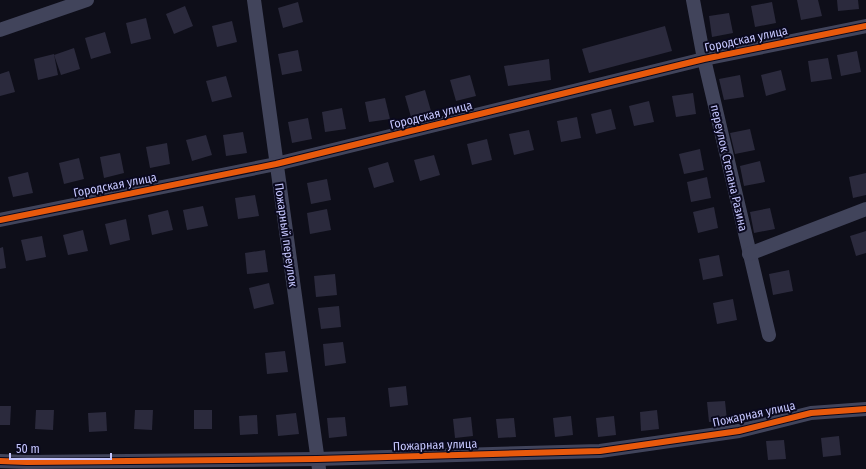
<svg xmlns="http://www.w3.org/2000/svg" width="866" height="469" viewBox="0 0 866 469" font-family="'Fira Sans Condensed',sans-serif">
<rect width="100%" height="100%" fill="#0e0e19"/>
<g fill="#2b2a3d">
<polygon points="797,0 818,0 822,16 801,20"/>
<polygon points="837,0 858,0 859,9 838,11"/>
<polygon points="298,2 303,22 283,28 278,8"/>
<polygon points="772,2 776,23 755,27 751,6"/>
<polygon points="185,6 193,26 174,34 166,14"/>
<polygon points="729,13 733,33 712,37 709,16"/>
<polygon points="146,18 151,39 131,44 126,23"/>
<polygon points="232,21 237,42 217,47 212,26"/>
<polygon points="665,26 672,51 589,73 582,49"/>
<polygon points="105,32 111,53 91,59 85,38"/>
<polygon points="74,48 80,69 61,75 54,55"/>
<polygon points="298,50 302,71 282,75 278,54"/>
<polygon points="857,51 861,72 841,76 837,55"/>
<polygon points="54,54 58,75 38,80 34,59"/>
<polygon points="828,58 832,79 811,82 808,61"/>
<polygon points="549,59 551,80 508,86 504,66"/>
<polygon points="781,70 786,90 766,96 761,75"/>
<polygon points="9,71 15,92 0,96 0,74"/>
<polygon points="470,75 476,96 456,101 450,80"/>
<polygon points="740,75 744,97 724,100 719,79"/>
<polygon points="226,76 232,97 212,102 206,81"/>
<polygon points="425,90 431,111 411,117 405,96"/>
<polygon points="693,93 696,114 676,117 672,96"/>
<polygon points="385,98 390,119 369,122 365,102"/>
<polygon points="649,101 654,122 634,126 629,106"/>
<polygon points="342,108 346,129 325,132 322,112"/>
<polygon points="611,109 616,129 596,134 591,114"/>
<polygon points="577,117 581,138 561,142 557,121"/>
<polygon points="308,118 312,139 292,143 288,122"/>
<polygon points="750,129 755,150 735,154 730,133"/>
<polygon points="529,130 534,150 514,155 509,134"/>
<polygon points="243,132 247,153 226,156 223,135"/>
<polygon points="206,135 212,155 192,161 186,140"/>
<polygon points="487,139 492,160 472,165 467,144"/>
<polygon points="167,143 170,164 150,168 146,147"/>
<polygon points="700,149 704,170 684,174 679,154"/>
<polygon points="120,153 124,173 104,178 100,157"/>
<polygon points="434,155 440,175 420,181 414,160"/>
<polygon points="79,158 84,179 64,184 59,163"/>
<polygon points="760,161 765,182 744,186 740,166"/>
<polygon points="388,162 394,182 374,188 368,168"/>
<polygon points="28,172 33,193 13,197 8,177"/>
<polygon points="866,173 866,195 853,198 849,177"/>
<polygon points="707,177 711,198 691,202 687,182"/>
<polygon points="327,179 331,200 311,204 307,183"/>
<polygon points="255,195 259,216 238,219 235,198"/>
<polygon points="203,206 208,226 187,230 183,210"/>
<polygon points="714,207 718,228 698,233 693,212"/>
<polygon points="770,208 775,229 754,233 750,212"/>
<polygon points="327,209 331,230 310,234 307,213"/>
<polygon points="168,210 173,230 152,235 148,215"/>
<polygon points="126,219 130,240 110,245 105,224"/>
<polygon points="83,230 88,251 68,255 63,235"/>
<polygon points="866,231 866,253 856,256 850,236"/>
<polygon points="42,236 46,257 26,261 21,240"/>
<polygon points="3,247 6,268 0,269 0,248"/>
<polygon points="265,250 268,272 247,274 245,253"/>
<polygon points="719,255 723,276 703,280 699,259"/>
<polygon points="789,270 793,291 773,295 769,274"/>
<polygon points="335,274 337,295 316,297 314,276"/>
<polygon points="269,283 274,304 254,309 249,288"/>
<polygon points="733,299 737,320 717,324 713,303"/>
<polygon points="339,306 341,327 321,329 318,308"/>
<polygon points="343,342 346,363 325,366 323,344"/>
<polygon points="285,351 288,372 267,374 265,353"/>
<polygon points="406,386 408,405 390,407 388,388"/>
<polygon points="725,401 727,420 709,422 707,402"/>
<polygon points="0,406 11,406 10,425 0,425"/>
<polygon points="36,410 54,410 53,430 35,429"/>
<polygon points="135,410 153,410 152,430 134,429"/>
<rect x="194" y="410" width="18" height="19"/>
<polygon points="657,410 659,429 641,431 640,412"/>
<polygon points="106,412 107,431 89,432 88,413"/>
<polygon points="296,413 299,434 278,436 276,415"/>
<polygon points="257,415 258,434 240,435 239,416"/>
<polygon points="571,416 573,435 555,437 553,418"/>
<polygon points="614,416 616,435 598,437 596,418"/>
<polygon points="345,417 347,436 329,438 327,418"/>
<polygon points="471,417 473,436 455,438 453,419"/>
<polygon points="514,418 516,437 498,438 496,419"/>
<polygon points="839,436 841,455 823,457 821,438"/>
<polygon points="784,440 786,459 768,460 766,441"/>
</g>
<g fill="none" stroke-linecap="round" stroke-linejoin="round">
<g stroke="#41445b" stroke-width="14">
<polyline points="254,0 319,469"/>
<polyline points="693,0 704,59 769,335"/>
<polyline points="0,30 87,0"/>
<polyline points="0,220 276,164 704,59 866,26"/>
<polyline points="749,254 866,209"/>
<polyline points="0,461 27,462 317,459 600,451 739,431 811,413 866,409"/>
</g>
<g stroke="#0a091e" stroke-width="8">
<g id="cycleway">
<polyline points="0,220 276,164 704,59 866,26"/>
<polyline points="0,461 27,462 317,459 600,451 739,431 811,413 866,409"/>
</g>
</g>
<use href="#cycleway" stroke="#e8590c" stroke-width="6"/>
</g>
<g text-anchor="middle" stroke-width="4" stroke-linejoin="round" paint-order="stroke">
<g font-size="12" fill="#c6c7ff" stroke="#0a091e">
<text transform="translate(746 39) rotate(-12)" y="4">Городская улица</text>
<text transform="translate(431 115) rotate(-14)" y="4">Городская улица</text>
<text transform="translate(729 168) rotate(77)" y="4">переулок Степана Разина</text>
<text transform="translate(115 185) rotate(-11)" y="4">Городская улица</text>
<text transform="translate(286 235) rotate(82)" y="4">Пожарный переулок</text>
<text transform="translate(754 414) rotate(-12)" y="4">Пожарная улица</text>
<text transform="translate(435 445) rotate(-2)" y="4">Пожарная улица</text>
</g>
</g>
<path d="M10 453v6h101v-6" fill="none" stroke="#c6c7ff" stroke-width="2"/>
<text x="16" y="453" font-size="12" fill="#c6c7ff" stroke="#0a091e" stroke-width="3" paint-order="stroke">50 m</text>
</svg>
